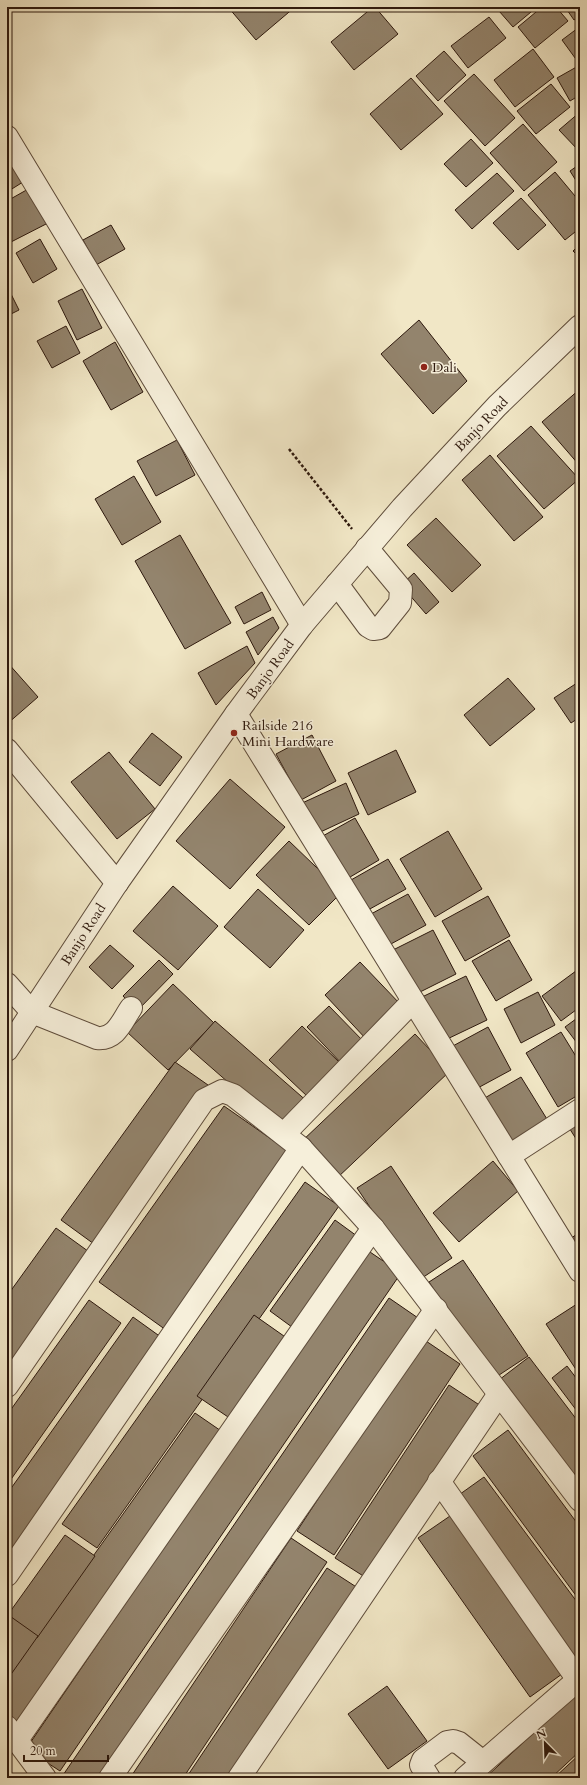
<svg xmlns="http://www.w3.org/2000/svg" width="587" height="1785" viewBox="0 0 587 1785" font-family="Cardo,serif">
<rect width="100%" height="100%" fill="#f1e7c6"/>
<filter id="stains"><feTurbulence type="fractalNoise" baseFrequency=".005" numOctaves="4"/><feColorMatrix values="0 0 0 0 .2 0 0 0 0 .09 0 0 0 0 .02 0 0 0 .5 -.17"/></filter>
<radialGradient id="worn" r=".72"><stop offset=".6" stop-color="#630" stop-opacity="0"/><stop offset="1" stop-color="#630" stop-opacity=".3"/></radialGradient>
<g fill="#93846d" stroke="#2d180d">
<polygon points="228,7 295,7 256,40"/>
<polygon points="373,7 375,7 398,34 354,70 331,42"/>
<polygon points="504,7 537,7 513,27 499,11"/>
<polygon points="542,7 556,7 568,21 535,48 518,27"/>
<polygon points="565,7 580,7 580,16 574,20"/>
<polygon points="489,17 506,38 468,68 451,46"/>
<polygon points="578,28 580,30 580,60 578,62 562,40"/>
<polygon points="533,49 554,77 515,107 494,80"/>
<polygon points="444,51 466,75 438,101 416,76"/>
<polygon points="580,65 580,95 570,101 557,78"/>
<polygon points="474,74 515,118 485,146 444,101"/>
<polygon points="411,78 443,114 401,150 370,114"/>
<polygon points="551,84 570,107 536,134 517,111"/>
<polygon points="580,112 580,150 579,151 559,130"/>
<polygon points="523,124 557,162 524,191 490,153"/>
<polygon points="471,139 493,163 466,187 444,164"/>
<polygon points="7,154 23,182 7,192"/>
<polygon points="580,164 580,187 570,171"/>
<polygon points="555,172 580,202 580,228 565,240 528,195"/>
<polygon points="497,173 514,191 472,229 455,210"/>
<polygon points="30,188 48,223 9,243 7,238 7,201"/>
<polygon points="521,198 546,225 518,250 493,223"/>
<polygon points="111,225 125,249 96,265 83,240"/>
<polygon points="40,239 57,269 33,283 16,253"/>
<polygon points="580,244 580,258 573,251"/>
<polygon points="7,286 19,310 7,316"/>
<polygon points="82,289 102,328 77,340 58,301"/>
<polygon points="419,320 467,381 433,414 381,354"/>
<polygon points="66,326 80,353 52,368 37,341"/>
<polygon points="115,342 143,392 111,410 83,361"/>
<polygon points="580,389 580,466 542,422"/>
<polygon points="531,426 579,479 544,509 497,456"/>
<polygon points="177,440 195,475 156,496 137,461"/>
<polygon points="490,455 543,517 514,541 462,480"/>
<polygon points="134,476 161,522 122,545 95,499"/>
<polygon points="436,518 481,565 452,592 407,545"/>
<polygon points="180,535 231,623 185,649 135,561"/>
<polygon points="414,573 439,602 426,614 401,585"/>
<polygon points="262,592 271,610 244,624 235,607"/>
<polygon points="273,617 279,628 258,655 246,632"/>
<polygon points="247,646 255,663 216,705 198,673"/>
<polygon points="7,662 38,697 7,724"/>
<polygon points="508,678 535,709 490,746 464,715"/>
<polygon points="580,681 580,717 571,723 554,698"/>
<polygon points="152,733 182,757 160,786 129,762"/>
<polygon points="312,735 336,781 301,800 276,754"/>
<polygon points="396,750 416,792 368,815 348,773"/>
<polygon points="109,752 155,809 117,839 71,782"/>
<polygon points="230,779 285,827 230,889 176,841"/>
<polygon points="346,783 359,814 314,835 300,804"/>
<polygon points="355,818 379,860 345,880 321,837"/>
<polygon points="448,831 482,889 435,917 400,859"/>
<polygon points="289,841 342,892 309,925 256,875"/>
<polygon points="388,859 406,889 368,910 351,880"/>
<polygon points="173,886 218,926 178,970 133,931"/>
<polygon points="258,889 304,930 270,968 224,927"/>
<polygon points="408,894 426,925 389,945 371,914"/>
<polygon points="488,896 510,936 465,961 442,921"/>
<polygon points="433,930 456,974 416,994 393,950"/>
<polygon points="509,940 532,980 496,1001 472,961"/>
<polygon points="110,945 134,966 112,989 89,967"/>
<polygon points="159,960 173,974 137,1011 123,996"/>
<polygon points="360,962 402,1006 367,1040 325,995"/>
<polygon points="580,968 580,1007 561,1021 542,996"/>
<polygon points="466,976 487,1020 443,1041 422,997"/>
<polygon points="173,984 214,1023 168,1070 127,1032"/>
<polygon points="538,992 555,1025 521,1043 504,1009"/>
<polygon points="329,1006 365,1043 343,1065 307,1027"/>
<polygon points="580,1016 580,1047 565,1027"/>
<polygon points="215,1021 309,1103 284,1131 190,1049"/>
<polygon points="302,1026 340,1063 308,1097 269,1060"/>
<polygon points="488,1027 511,1070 474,1090 451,1047"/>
<polygon points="561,1032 580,1063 580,1094 558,1107 526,1053"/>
<polygon points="415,1034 450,1071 336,1179 301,1142"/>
<polygon points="175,1062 208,1085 94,1244 61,1220"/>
<polygon points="521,1077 550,1124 512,1147 483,1099"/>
<polygon points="224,1106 291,1153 166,1330 99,1282"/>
<polygon points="580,1114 580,1145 566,1123"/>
<polygon points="493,1161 518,1191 459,1242 433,1213"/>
<polygon points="391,1166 452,1258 419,1280 357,1188"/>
<polygon points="305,1182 339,1206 97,1548 62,1524"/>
<polygon points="335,1220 361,1239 296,1330 270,1311"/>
<polygon points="56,1228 92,1254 7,1372 7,1296"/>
<polygon points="580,1232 580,1258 567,1241"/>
<polygon points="367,1250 401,1273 60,1771 26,1749"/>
<polygon points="463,1260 528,1356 493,1379 429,1282"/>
<polygon points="389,1298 421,1320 108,1778 61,1778"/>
<polygon points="89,1300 121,1323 7,1485 7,1415"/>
<polygon points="580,1302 580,1374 579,1374 546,1324"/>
<polygon points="254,1315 291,1341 234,1421 197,1396"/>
<polygon points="133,1317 165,1340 7,1563 7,1494"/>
<polygon points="423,1339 460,1364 334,1555 297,1531"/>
<polygon points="529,1357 580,1424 580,1469 569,1478 495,1383"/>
<polygon points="567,1366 580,1383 580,1415 552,1378"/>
<polygon points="449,1385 481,1406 368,1579 335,1558"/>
<polygon points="195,1413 227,1435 21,1724 7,1714 7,1677"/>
<polygon points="508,1430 580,1527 580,1601 473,1456"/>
<polygon points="484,1477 580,1606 580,1664 456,1497"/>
<polygon points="450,1516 562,1674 530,1697 418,1538"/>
<polygon points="65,1535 95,1556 37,1638 7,1616"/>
<polygon points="291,1538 327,1562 183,1778 130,1778"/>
<polygon points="327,1568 361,1590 235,1778 186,1778"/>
<polygon points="7,1614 38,1636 7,1680"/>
<polygon points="387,1686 427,1741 388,1769 348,1714"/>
<polygon points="580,1690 580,1751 551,1778 485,1778"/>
<polygon points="580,1754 580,1778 554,1778"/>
</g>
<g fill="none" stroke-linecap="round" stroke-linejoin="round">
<g stroke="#5e4c3b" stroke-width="24">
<g id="minor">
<polyline points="7,137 302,625"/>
<polyline points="337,584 368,626 373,629 380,628 400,603 401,589 367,548"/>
<polyline points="236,714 580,1271"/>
<polyline points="7,750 117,883"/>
<path d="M7,984L32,1012L97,1038C116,1040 122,1021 131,1008"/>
<polyline points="7,1050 117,883 236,714 302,625 402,508 497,406 580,326"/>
<polyline points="284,1134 413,1001"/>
<polyline points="509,1156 580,1110"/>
<polyline points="7,1386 204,1100 222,1091 233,1095 301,1148 373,1228 580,1500"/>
<polyline points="439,1481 578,1680"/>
<polyline points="7,1575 301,1148"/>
<polyline points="7,1727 45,1778"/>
<polyline points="17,1740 373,1228"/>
<polyline points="110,1778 436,1309"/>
<polyline points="239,1778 499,1394"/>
<polyline points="429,1778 421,1765 423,1760 447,1742 453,1741 459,1743 483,1762"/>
<polyline points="465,1778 580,1678"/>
</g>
</g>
<polyline stroke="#2d180d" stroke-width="2.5" stroke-dasharray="3 2" stroke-linecap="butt" points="289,449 352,529"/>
<use href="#minor" stroke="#f6efda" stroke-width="22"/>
</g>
<g fill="#8f2418" stroke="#f6efda" stroke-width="1.5">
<circle cx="424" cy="367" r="4"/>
<circle cx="234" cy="733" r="4"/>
</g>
<g text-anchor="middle" stroke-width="3" stroke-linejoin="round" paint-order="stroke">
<g font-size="14" fill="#2d180d" stroke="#f6efda" text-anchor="start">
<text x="432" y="372">Dali</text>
<text x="242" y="730">Railside 216<tspan x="242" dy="16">Mini Hardware</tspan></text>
</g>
<g font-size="14" fill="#2d180d" stroke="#f6efda">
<text transform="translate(481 424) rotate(-46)" y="5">Banjo Road</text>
<text transform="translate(270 669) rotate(-54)" y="5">Banjo Road</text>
<text transform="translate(83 934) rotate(-57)" y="5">Banjo Road</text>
</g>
</g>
<rect width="587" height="1785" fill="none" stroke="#f1e7c6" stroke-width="24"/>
<rect x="8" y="8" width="571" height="1769" fill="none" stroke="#2d180d" stroke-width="2"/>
<rect x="12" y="12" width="563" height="1761" fill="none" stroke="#2d180d"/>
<g transform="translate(545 1743) rotate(337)" stroke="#f6efda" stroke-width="3" paint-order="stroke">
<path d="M0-3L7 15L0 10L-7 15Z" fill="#2d180d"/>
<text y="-6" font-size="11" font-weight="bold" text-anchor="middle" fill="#2d180d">N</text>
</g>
<path d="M24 1755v6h84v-6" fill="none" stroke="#2d180d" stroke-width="2"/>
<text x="30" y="1755" font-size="12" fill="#2d180d" stroke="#f6efda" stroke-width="3" paint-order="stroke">20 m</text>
<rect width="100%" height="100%" filter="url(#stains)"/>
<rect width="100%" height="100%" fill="url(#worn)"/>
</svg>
